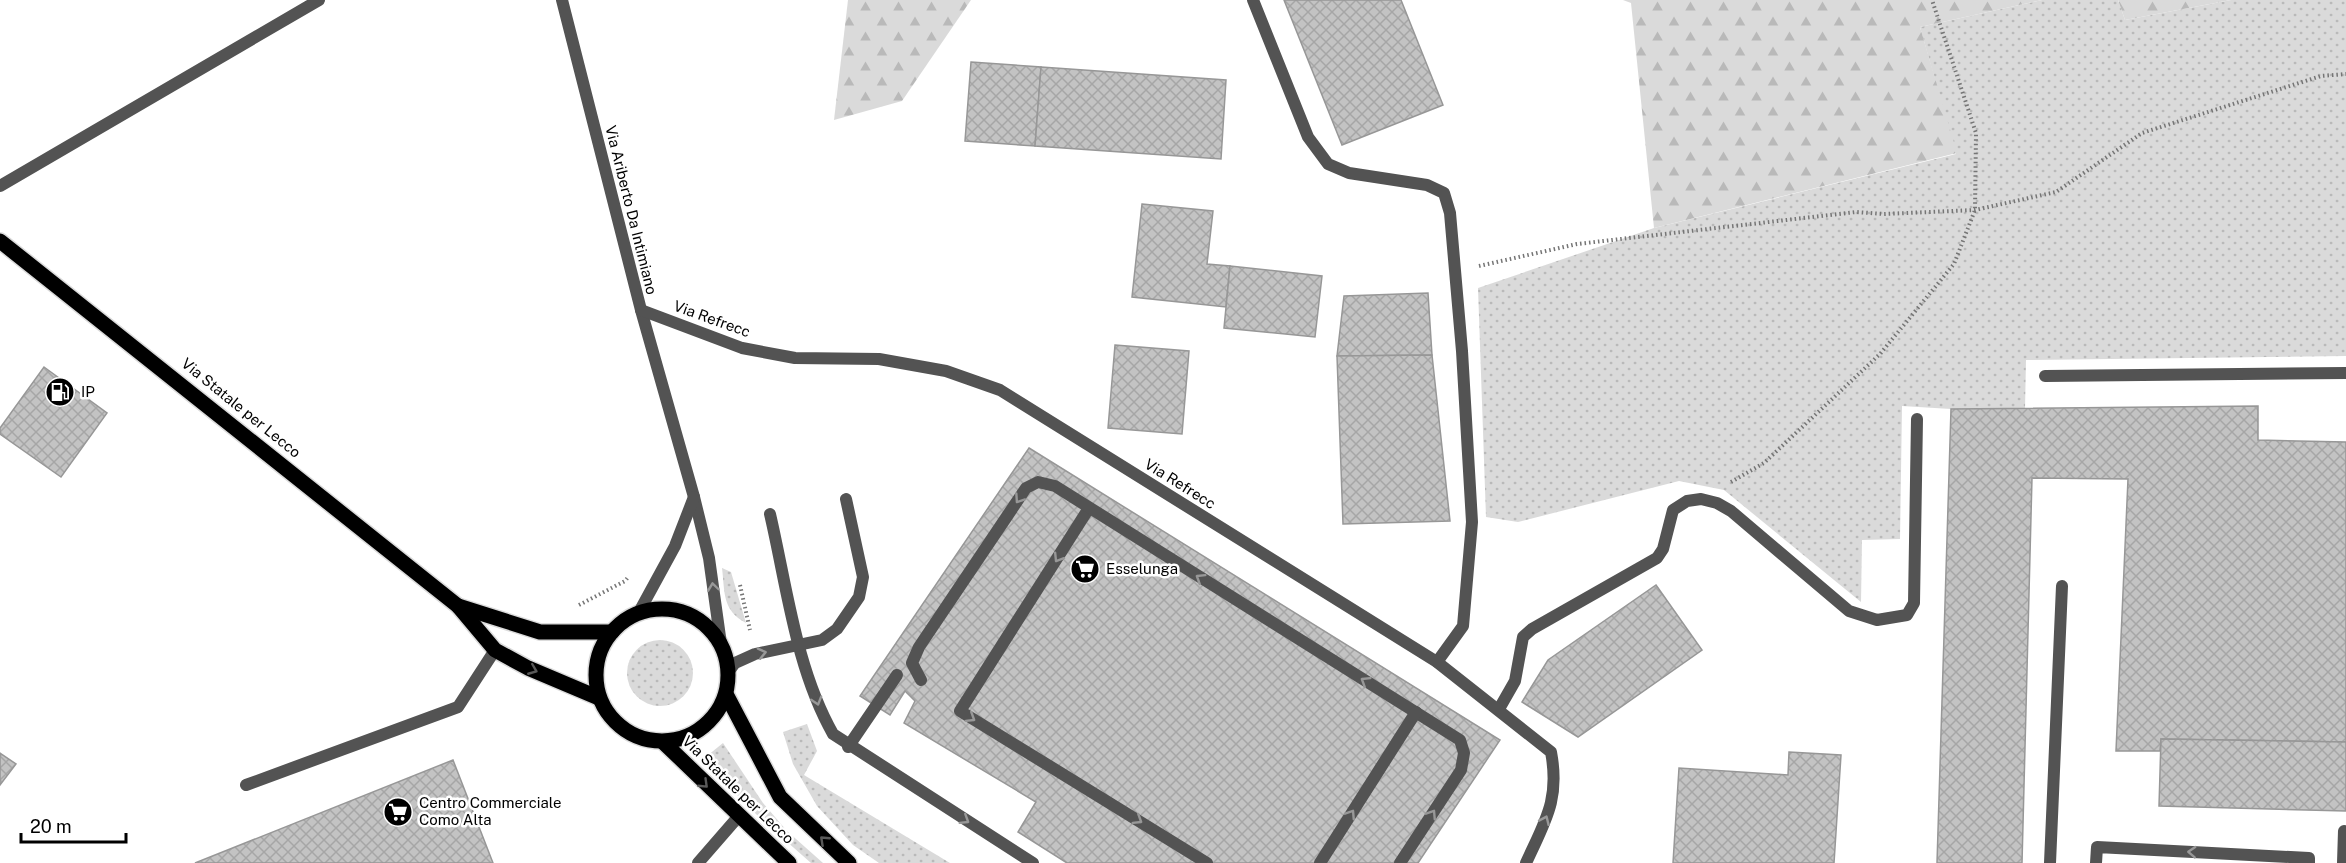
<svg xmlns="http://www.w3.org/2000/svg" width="2346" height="863" viewBox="0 0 2346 863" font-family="'Public Sans',sans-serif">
<defs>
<pattern id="grass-dots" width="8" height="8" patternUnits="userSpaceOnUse" patternTransform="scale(1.5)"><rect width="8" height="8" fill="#dadada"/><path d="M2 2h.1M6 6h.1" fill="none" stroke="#b9b9b9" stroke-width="1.8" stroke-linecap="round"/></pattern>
<pattern id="forest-firs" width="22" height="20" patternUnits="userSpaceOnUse" patternTransform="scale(1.5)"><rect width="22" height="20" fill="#dadada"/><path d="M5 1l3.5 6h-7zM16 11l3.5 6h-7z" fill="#b9b9b9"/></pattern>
<pattern id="building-cross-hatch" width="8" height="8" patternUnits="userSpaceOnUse" patternTransform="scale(1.5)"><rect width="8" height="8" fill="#c3c3c3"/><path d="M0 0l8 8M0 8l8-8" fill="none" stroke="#a6a6a6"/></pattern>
</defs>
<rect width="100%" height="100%" fill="#fff"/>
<g fill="url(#grass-dots)">
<polygon points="2042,0 2118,0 2125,20 2231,0 2346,0 2346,356 2026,360 2025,409 1951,409 1902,406 1900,539 1862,540 1861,602 1724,490 1679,481 1518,522 1486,517 1478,288 1654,228 1956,154 1920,27"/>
<path d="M722,568L731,572L746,623C722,610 725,593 722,568Z"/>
<circle cx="660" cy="673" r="33"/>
<polygon points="807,724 817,751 804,775 950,863 879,863 853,845 817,806 793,764 783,732"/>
<polygon points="723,743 763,803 787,831 823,863 811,863 760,818 702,760"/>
</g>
<g fill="url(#forest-firs)">
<polygon points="848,0 971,0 902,101 834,120"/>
<polygon points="1623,0 2042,0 1920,27 1957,153 1654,228 1631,3"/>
<polygon points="2118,0 2231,0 2125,20"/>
</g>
<g fill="url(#building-cross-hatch)" stroke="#979797" stroke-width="1.5">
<polygon points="1284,0 1401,0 1443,105 1342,145"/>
<polygon points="971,62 1041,67 1035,146 965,141"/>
<polygon points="1041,67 1226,80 1221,159 1035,146"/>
<polygon points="1142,204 1213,211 1207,264 1230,266 1226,307 1132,297"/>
<polygon points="1230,266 1322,276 1315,337 1224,328"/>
<polygon points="1428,293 1432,355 1337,356 1344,296"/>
<polygon points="1115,345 1189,351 1182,434 1108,428"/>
<polygon points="1432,355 1450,521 1343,524 1337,356"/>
<polygon points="44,367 107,413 61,477 0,434 0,428"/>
<polygon points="2258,406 2258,440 2346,442 2346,742 2161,739 2160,751 2116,751 2128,479 2032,478 2022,863 1937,863 1951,409"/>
<polygon points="1029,448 1500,740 1418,863 1067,863 1018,832 1036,802 904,723 915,701 905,691 890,715 860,696"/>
<polygon points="1656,585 1702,650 1578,737 1522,702 1548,660"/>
<polygon points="2161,739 2346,742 2346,811 2159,806"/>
<polygon points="1789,752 1841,755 1834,863 1673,863 1679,768 1788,775"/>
<polygon points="0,753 16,764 0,785"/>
<polygon points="453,760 493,863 195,863"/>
</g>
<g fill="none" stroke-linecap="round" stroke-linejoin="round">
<g stroke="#dbdbdb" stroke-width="18">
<g id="primary">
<polyline points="0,241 458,606 495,650 528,668 599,698"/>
<polyline points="458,606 540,632 612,632"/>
<circle cx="662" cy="675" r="66"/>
<polyline points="726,694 780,797 849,863"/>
<polyline points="663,742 789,863"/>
</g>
</g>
<g stroke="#757575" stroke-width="4" stroke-dasharray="1.5 3" stroke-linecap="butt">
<polyline points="1479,266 1577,244 1856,212 1884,214 1975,210 2056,192 2142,133 2321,76 2346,74"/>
<polyline points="1731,482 1764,463 1880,354 1954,264 1975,210 1976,133 1932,0"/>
<polyline points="740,585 750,630"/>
<polyline points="579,605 625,581 629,576"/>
</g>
<g stroke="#535353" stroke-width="12">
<polyline points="1253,0 1308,137 1328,164 1349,173 1427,185 1444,193 1450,213 1462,351 1472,522 1463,626 1437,662"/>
<polyline points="2045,376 2346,373"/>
<polyline points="1089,508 960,711 1207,863"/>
<path d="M770,514C787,587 796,669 833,734L1033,863"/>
<polyline points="729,671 735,663 755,654 822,640 837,629 859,597 863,577 846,499"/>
<polyline points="921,680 912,663 919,647 1026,488 1038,482 1055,486 1460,740 1464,753 1461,770 1400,863"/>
<polyline points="1499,709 1515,681 1523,637 1532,629 1657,558 1663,549 1673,510 1687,501 1701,499 1717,503 1731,511 1849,611 1877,620 1907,615 1914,603 1917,419"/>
<polyline points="848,747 897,675"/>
<polyline points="246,785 458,707 495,650"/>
<polyline points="698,863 738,817"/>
<polyline points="1320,863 1416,712"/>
<polyline points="2050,863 2062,586"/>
<polyline points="2096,863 2097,847 2309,858 2309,863"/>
<polyline points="2343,863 2344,831"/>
</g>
<g stroke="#535353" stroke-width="12">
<polyline points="562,0 641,310 694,497 709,558 721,644"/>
<polyline points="0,186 319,0"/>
<path d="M641,310L742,348L795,358L879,359L946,371L1000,390L1437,662L1551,752C1560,800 1545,821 1526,863"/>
<polyline points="639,612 675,546 694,497"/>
</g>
<use href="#primary" stroke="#000" stroke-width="15"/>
</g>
<defs><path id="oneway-chevron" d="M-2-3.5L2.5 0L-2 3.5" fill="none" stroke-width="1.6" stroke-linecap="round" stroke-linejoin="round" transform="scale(1.5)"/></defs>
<g stroke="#989898">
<use href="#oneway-chevron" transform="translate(1019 499) rotate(124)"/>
<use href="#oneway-chevron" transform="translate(1058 558) rotate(122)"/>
<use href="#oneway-chevron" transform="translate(1200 578) rotate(-148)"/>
<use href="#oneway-chevron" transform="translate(713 587) rotate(-98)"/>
<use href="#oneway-chevron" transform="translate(762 653) rotate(-13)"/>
<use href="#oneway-chevron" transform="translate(1365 681) rotate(-148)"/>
<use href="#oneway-chevron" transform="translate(817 701) rotate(73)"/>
<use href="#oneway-chevron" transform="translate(971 718) rotate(32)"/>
<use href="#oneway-chevron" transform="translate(1351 814) rotate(-57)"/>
<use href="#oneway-chevron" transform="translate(1432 814) rotate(-57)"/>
<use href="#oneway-chevron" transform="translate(965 820) rotate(32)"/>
<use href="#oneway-chevron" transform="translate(1138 820) rotate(32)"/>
<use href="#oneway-chevron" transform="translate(1545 820) rotate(-66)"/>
<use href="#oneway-chevron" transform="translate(2192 852) rotate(-177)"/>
</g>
<g stroke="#595959">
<use href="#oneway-chevron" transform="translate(533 670) rotate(22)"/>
<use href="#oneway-chevron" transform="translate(704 784) rotate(44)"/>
<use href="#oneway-chevron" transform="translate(824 840) rotate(-137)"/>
</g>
<defs>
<g id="fuel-disc" transform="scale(1.5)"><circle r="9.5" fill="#000" stroke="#fff"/><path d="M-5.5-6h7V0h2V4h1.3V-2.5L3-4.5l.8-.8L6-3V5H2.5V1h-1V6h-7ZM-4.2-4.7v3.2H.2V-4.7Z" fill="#fff"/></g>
<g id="supermarket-disc" transform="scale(1.5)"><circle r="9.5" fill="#000" stroke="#fff"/><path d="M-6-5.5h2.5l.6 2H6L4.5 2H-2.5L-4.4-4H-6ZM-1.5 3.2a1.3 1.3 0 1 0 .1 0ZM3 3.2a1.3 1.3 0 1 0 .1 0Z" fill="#fff"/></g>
</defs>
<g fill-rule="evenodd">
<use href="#fuel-disc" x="60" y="392"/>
<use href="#supermarket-disc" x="1085" y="569"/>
<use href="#supermarket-disc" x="398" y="812"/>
</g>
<g text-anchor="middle" stroke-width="5" stroke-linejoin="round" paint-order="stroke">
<g font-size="15" fill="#000" stroke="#fff">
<text transform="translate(631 210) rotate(76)" y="5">Via Ariberto Da Intimiano</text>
<text transform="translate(712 319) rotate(20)" y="5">Via Refrecc</text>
<text transform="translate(241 408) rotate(39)" y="5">Via Statale per Lecco</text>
<text transform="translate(1180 484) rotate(32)" y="5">Via Refrecc</text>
<text transform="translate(738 790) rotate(44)" y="5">Via Statale per Lecco</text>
</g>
<g font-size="15" fill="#000" stroke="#fff" text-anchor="start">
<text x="81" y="397">IP</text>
<text x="1106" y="574">Esselunga</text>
<text x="419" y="808">Centro Commerciale<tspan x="419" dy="17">Como Alta</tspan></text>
</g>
</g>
<path d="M21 833v9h105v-9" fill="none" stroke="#000000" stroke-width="3"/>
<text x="30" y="833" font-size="18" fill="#000000" stroke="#ffffff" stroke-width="4.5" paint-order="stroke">20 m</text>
</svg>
